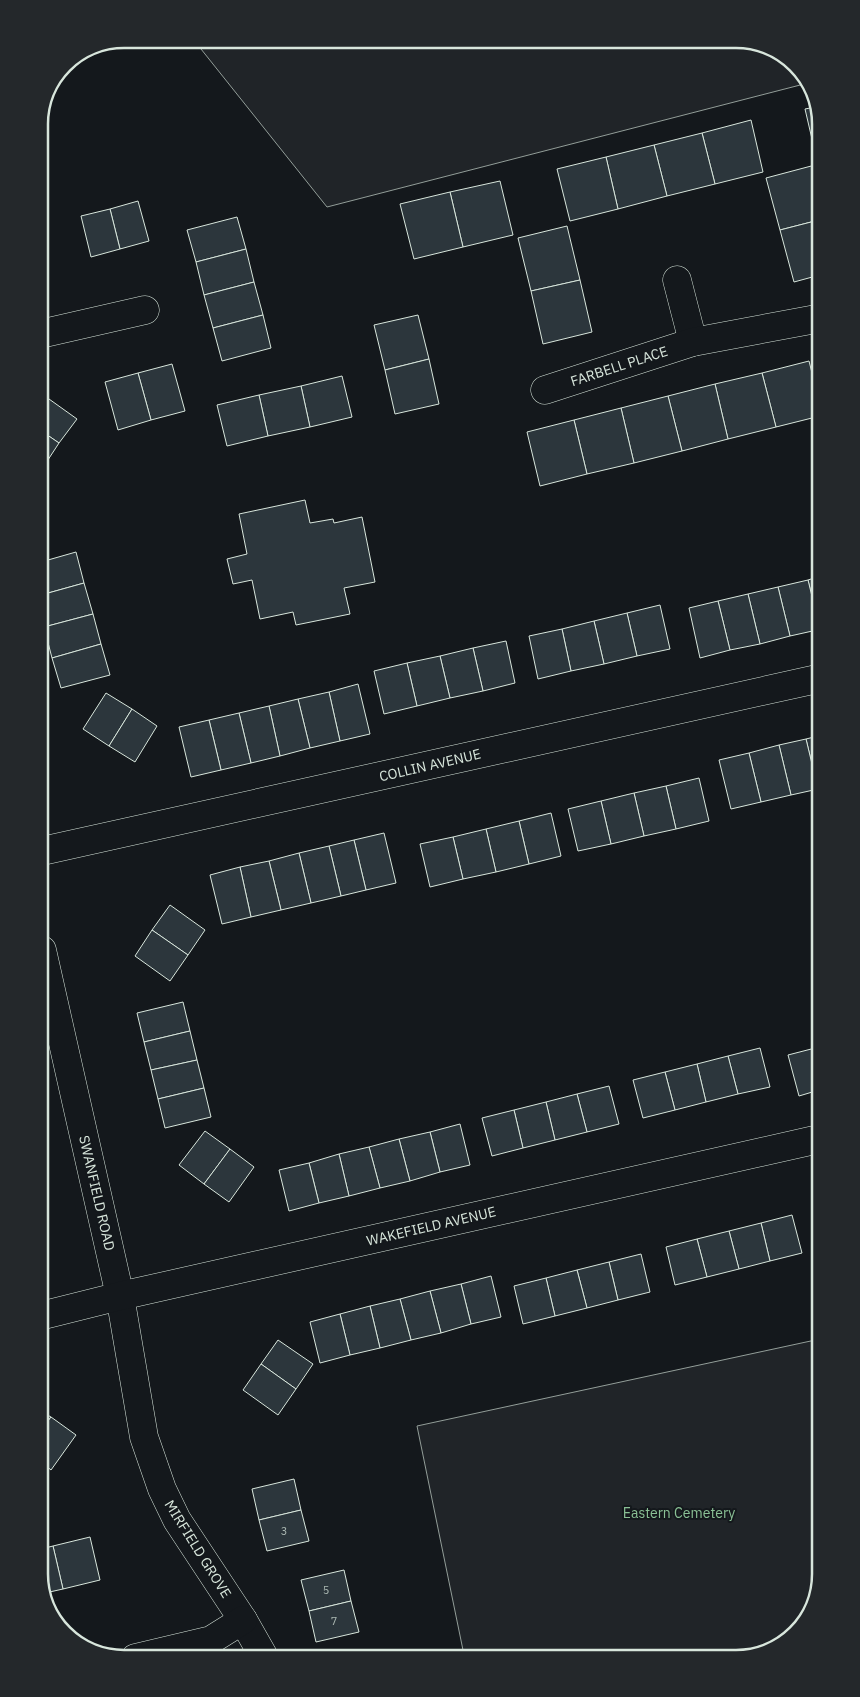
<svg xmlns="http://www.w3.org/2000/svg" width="860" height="1697" viewBox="0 0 860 1697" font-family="'IBM Plex Sans',sans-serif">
<rect width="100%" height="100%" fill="#14181c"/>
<g fill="#202428" stroke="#939e99">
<polygon points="742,39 788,56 808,83 327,207 197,44"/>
<polygon points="820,1339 821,1573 807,1621 768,1652 464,1655 417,1426"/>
</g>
<g fill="#2c363c" stroke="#d8e6dc">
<polygon points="815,107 815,152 805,109"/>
<polygon points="751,120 763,172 715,184 702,133"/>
<polygon points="702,133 715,184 667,196 654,145"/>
<polygon points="654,145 667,196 618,209 606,157"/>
<polygon points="606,157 618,209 570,221 557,169"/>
<polygon points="815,165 815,221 780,230 766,178"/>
<polygon points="500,181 513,235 463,247 450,192"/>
<polygon points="450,192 463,247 414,259 400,204"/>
<polygon points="138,201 149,241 120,249 110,209"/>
<polygon points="110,209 120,249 91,257 81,216"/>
<polygon points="237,217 246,249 196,262 187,230"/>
<polygon points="815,221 816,276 794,282 780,230"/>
<polygon points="567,226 580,280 531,291 518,238"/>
<polygon points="246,249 254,282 204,295 196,262"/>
<polygon points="580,280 592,332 543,344 531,291"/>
<polygon points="254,282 263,315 213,328 204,295"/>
<polygon points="263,315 271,348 222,361 213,328"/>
<polygon points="418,315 429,359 385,370 374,325"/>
<polygon points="429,359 439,404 395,414 385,370"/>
<polygon points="809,361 816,389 816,417 776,427 762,373"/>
<polygon points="172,364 185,411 151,420 138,373"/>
<polygon points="138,373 151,420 118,430 105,382"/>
<polygon points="762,373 776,427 728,439 715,384"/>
<polygon points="342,376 352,417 310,427 301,386"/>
<polygon points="715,384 728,439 682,451 668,396"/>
<polygon points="301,386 310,427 268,436 259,395"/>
<polygon points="42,394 77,419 59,443 40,430 40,396"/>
<polygon points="259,395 268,436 227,446 217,405"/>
<polygon points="668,396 682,451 634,463 621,408"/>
<polygon points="621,408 634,463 587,474 574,420"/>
<polygon points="574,420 587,474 540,486 527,432"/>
<polygon points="40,430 59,443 42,469 40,468"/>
<polygon points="305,500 310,523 333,519 334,523 362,517 375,582 344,588 350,614 296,625 293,612 260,619 252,580 233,584 227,559 247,554 239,514"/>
<polygon points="76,552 84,583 41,595 41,562"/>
<polygon points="817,577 817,617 808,580"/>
<polygon points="808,580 817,617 817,630 790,636 778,587"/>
<polygon points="84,583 93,614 44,627 41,617 41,595"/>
<polygon points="778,587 790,636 760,644 748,594"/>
<polygon points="748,594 760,644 730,650 718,601"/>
<polygon points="718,601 730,650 700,658 689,608"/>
<polygon points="660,605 670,649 637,656 627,613"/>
<polygon points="627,613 637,656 604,664 594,621"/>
<polygon points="93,614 101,644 52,658 44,627"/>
<polygon points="594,621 604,664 571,671 562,629"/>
<polygon points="562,629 571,671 538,679 529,636"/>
<polygon points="506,641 515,683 483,691 473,648"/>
<polygon points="101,644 110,675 61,688 52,658"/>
<polygon points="473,648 483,691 450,698 440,656"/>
<polygon points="440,656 450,698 417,706 407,663"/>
<polygon points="407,663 417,706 384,714 374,671"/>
<polygon points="358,684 370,734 340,741 329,692"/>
<polygon points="329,692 340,741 310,748 298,699"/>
<polygon points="106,693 132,709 109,746 83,729"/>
<polygon points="298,699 310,748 280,756 269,706"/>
<polygon points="269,706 280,756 251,763 239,713"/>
<polygon points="132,709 157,726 135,762 109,746"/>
<polygon points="239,713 251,763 221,770 209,720"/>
<polygon points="209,720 221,770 191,777 179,727"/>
<polygon points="818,736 818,789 806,739"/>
<polygon points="806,739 818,789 791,795 779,745"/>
<polygon points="779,745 791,795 761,802 749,753"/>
<polygon points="749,753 761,802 731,809 719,760"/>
<polygon points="699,778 709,821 676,829 666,786"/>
<polygon points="666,786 676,829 644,836 634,793"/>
<polygon points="634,793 644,836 611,844 601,801"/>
<polygon points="601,801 611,844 578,851 568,809"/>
<polygon points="551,813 561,856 529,864 519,821"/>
<polygon points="519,821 529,864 496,872 486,829"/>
<polygon points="486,829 496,872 463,879 453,837"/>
<polygon points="384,833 396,883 366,890 354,840"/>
<polygon points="453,837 463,879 430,887 420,844"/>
<polygon points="354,840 366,890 341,896 329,846"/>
<polygon points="329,846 341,896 311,903 299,853"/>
<polygon points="299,853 311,903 281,910 269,861"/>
<polygon points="269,861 281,910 251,917 240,867"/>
<polygon points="240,867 251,917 222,924 210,875"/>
<polygon points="170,905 205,930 188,955 152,930"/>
<polygon points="152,930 188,955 170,981 135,956"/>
<polygon points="183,1002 190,1031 144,1042 137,1013"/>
<polygon points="190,1031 197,1060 151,1070 144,1042"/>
<polygon points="819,1047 819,1090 799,1096 788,1055"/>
<polygon points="760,1048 770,1087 738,1094 728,1056"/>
<polygon points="728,1056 738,1094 706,1102 697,1064"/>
<polygon points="197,1060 204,1088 158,1099 151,1070"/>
<polygon points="697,1064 706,1102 675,1110 665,1072"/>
<polygon points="665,1072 675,1110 643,1118 633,1080"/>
<polygon points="609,1086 619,1124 587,1132 577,1094"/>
<polygon points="204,1088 211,1117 165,1128 158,1099"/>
<polygon points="577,1094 587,1132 555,1140 546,1102"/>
<polygon points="546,1102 555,1140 523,1148 514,1110"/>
<polygon points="514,1110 523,1148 492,1156 482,1118"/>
<polygon points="460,1124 470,1165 440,1172 430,1132"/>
<polygon points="205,1131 230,1149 204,1184 179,1165"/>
<polygon points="430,1132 440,1172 410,1181 399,1139"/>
<polygon points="399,1139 410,1181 380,1188 369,1147"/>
<polygon points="369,1147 380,1188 349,1196 339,1154"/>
<polygon points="230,1149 254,1167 229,1202 204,1184"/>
<polygon points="339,1154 349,1196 319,1203 309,1163"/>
<polygon points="309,1163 319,1203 289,1211 279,1170"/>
<polygon points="820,1202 820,1222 815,1204"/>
<polygon points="792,1215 802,1253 770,1261 761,1223"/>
<polygon points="761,1223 770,1261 739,1269 729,1231"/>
<polygon points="729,1231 739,1269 707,1277 697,1239"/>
<polygon points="697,1239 707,1277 675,1285 666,1247"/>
<polygon points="641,1254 650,1292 618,1300 609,1262"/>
<polygon points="609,1262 618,1300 587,1308 577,1270"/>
<polygon points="577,1270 587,1308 555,1316 546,1278"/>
<polygon points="491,1276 501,1317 471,1324 461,1284"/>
<polygon points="546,1278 555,1316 523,1324 514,1286"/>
<polygon points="461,1284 471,1324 441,1333 430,1291"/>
<polygon points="430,1291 441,1333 411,1340 400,1299"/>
<polygon points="400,1299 411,1340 380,1348 370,1306"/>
<polygon points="370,1306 380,1348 350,1355 340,1314"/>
<polygon points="340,1314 350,1355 320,1363 310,1322"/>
<polygon points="278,1340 313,1364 296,1389 261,1364"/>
<polygon points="261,1364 296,1389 278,1415 243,1390"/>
<polygon points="44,1413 51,1417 44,1426"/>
<polygon points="51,1417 76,1435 51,1470 45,1465 44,1426"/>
<polygon points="294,1479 301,1510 259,1520 252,1489"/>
<polygon points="301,1510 309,1541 267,1551 259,1520"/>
<polygon points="90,1537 100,1580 63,1589 53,1546"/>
<polygon points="53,1546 63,1589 45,1593 45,1548"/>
<polygon points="344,1570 351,1601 309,1611 301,1580"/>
<polygon points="351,1601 359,1632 316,1642 309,1611"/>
</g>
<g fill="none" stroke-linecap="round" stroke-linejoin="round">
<g stroke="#d8e6dc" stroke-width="29">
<g id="minor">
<polyline points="677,280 693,342"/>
<polyline points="40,334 145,310"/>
<polyline points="545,390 693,342 816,319"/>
<polyline points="42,851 817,679"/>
<polyline points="42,950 120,1296 144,1437 162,1489 177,1520 243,1620 264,1657"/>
<polyline points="44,1315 120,1296 819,1139"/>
<polyline points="135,1658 211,1640 243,1620"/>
</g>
</g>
<use href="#minor" stroke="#14181c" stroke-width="28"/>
</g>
<g text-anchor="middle" stroke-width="4" stroke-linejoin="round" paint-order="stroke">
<g font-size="11" fill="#adbab4">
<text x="284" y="1535">3</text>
<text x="326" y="1594">5</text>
<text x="334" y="1625">7</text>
</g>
<g font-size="14" fill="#d8e6dc" stroke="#14181c">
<text transform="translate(619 366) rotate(-18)" y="5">FARBELL PLACE</text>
<text transform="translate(430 765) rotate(-13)" y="5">COLLIN AVENUE</text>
<text transform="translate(97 1193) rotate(77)" y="5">SWANFIELD ROAD</text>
<text transform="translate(431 1226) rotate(-13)" y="5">WAKEFIELD AVENUE</text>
<text transform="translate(198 1549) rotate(58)" y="5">MIRFIELD GROVE</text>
</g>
<g font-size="14" fill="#8ac095" stroke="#14181c">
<text x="679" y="1518">Eastern Cemetery</text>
</g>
</g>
<path d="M0 0H860V1697H0ZM124 48H736A76 76 0 0 1 812 124V1574A76 76 0 0 1 736 1650H124A76 76 0 0 1 48 1574V124A76 76 0 0 1 124 48Z" fill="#24282b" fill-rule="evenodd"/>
<path fill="none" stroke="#d8e6dc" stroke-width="2.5" d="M124 48H736A76 76 0 0 1 812 124V1574A76 76 0 0 1 736 1650H124A76 76 0 0 1 48 1574V124A76 76 0 0 1 124 48Z"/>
</svg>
